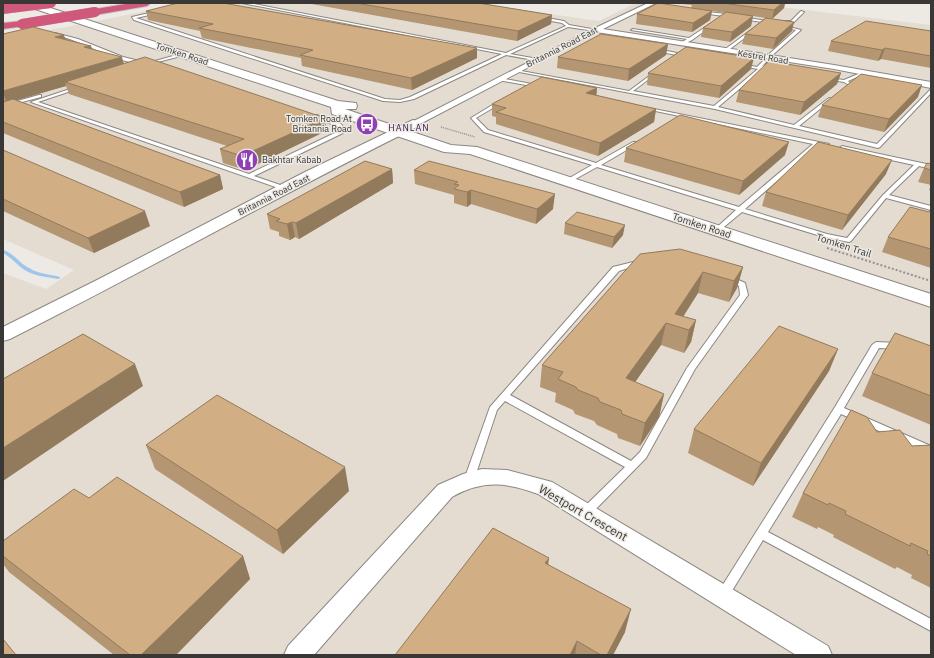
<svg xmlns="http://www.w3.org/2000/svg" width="934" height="658" viewBox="0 0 934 658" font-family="'IBM Plex Sans',sans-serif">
<rect width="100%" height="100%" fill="#ede9e4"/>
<polygon fill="#e4dcd1" points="199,3 473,3 599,21 636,3 747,3 931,25 931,655 3,655 3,273 46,289 74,270 3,239 3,37 67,27 146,11"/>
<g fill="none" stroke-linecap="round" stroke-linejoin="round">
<path fill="#9cc6ec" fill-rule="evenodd" d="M3,250C14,253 19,263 29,268C38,274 50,274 60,277V278L58,279C47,277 33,276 23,269C16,264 11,257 3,253Z"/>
<g stroke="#8b8783" stroke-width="2">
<g id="service">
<polygon points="242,3 249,3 506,53 566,26 562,23 541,19 541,17 564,21 569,25 597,30 595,31 568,27 510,54 538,59 539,61 506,55 414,99 400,102 383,101 134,20 132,17 158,11 158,13 136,18 385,99 400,100 410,97 502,54"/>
<polygon points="700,11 725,14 727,15 725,16 699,13"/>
<polygon points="801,11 804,12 793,23 780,21 791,21"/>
<polygon points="741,17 767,21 726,52 724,52 724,50 762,22 742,19"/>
<polygon points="710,24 713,25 692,40 682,45 681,43 687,39 631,30 633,29 689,38"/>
<polygon points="781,25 801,30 769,58 767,58 767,56 796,30 781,27"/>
<path d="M55,33L78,39L123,57L144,62C130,68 90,46 75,41C68,38 61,36 54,35Z"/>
<polygon points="657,49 687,55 689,56 687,57 656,51"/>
<polygon points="184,53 185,55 146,65 144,64"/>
<path d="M765,59L775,61L771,65L764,68V70H762L718,107L794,125L829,98L831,99V100L799,126L877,144L931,89V93L880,147L878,148L715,109L514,71L516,70L629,91L656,71L657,73L633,91L714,106L758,69L741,66V64L757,67ZM767,61L770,62L762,66Z"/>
<polygon points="863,72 866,73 848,81 851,84 849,85 844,82 826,79 828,78 844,80"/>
<polygon points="500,78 537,85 539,86 537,87 498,80 498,78"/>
<polygon points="76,87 80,88 38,102 249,174 339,131 339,128 337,126 313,117 313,115 317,115 341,124 344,128 343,133 254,176 289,188 290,189 287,191 31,102"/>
<polygon points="39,95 41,95 41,97 3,107 3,105"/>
<polygon points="499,101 503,102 476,118 488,130 596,163 633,142 637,142 637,144 601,165 739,207 813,144 646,109 644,108 644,107 829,144 829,146 818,145 745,209 827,234 847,238 883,195 914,165 840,149 839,148 842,146 931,165 931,169 919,166 889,195 931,206 931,210 886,198 851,241 849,242 824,237 742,212 719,231 715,231 715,229 736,210 597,167 570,182 566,182 566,180 592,165 484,132 471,118"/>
<polygon points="641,260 644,262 643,263 619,271 510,395 631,461 640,452 687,368 740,295 739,286 726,278 730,276 745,283 748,295 695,369 646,458 589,516 585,517 581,516 580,513 581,510 625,467 505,401 497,410 474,480 473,483 469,484 465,483 464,480 490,407 613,267"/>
<polygon points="876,342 899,343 903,346 899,349 879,348 844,408 931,446 931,454 841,414 768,532 931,619 931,631 763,540 727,599 723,600 719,599 717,595 719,591 835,407 872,345"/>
</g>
</g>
<g stroke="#8b8783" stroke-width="2">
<g id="minor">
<polygon points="648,3 656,3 603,29 834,65 931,82 931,88 834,69 596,32 416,126 410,126 408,124 593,29"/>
<path d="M482,469L507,470L552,482L828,646L832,655H796L538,494C506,482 482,480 452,497L314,655H284L288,646L438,485L463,474Z"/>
</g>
</g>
<g stroke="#8b8783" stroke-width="2">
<path id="tertiary" d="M413,120L417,121L419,124L417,127C280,195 147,270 10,339L3,341V327L99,279L305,172Z"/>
</g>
<g stroke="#8b8783" stroke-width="2">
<polygon id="secondary" points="22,3 35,3 338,101 356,103 357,106 356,109 345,109 451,145 477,147 931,294 931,307 470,154 444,152 332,114 331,107 23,5"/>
</g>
<g stroke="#c8c7c7" stroke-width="2">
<g id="motorway">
<polygon points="132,3 151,3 147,6 95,15 91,12 95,9"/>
<polygon points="22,21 25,22 27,24 25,26 3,29 3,23"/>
</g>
</g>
<polyline stroke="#94918e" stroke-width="1.5" stroke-dasharray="1 1" stroke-linecap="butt" points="441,127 475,137"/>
<polyline stroke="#94918e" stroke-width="2" stroke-dasharray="2 2" stroke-linecap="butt" points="827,248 931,281"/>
<use href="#service" fill="#fff" fill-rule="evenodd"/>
<use href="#minor" fill="#fff" fill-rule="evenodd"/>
<use href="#tertiary" fill="#fff" fill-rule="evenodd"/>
<use href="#secondary" fill="#fff" fill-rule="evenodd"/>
<use href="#motorway" fill="#d0587b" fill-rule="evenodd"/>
<g stroke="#c8c7c7" stroke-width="10" stroke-linecap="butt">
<g id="motorway-bridge">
<polyline points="3,9 51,3"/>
<polyline points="22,24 95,12"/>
</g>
</g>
<use href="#motorway-bridge" stroke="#d0587b" stroke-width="10"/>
</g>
<g fill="#b49672">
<polygon points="306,3 478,3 552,15 551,24 517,41"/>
<polygon points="682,3 785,3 784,8 772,19 792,31 773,49 742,44 745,34 765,18 753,16 751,26 730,42 701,37 703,28 725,13 712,11 710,20 692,32 636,24 637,14 691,8 692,5 682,4"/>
<polygon points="146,11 477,58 412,90 302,66 301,58 202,38 200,31 148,20"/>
<polygon points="931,31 931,68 881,59 878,61 828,51 831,41"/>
<polygon points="3,34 66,39 91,46 92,49 124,64 325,118 326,131 245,170 223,163 220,149 227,146 69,94 66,86 16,100 220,175 223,189 184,207 3,133"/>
<polygon points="668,44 666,55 628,81 557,68 558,57"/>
<polygon points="751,69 719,98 647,85 648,73"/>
<polygon points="841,73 837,84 800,115 736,102 739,90"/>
<polygon points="597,88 596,95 656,109 654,122 598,156 496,124 496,117 492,116 492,104"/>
<polygon points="918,97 884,132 818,117 822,105"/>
<polygon points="626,148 785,155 739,195 624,162"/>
<polygon points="3,150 150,226 94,253 3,211"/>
<polygon points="931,164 931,191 929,190 931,185 918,182 924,168"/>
<polygon points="392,169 393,183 299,239 295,237 290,240 279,236 279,232 270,229 267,214"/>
<polygon points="414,170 553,209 536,224 471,204 467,207 454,203 454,195 415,184"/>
<polygon points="886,174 842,230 762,206 766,192"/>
<polygon points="931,209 931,268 882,252 888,237 929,212"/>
<polygon points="565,223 623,235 612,248 564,234"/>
<polygon points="640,254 743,267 737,288 729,302 698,293 683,317 696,320 691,342 684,353 661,345 635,382 664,394 659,417 640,446 618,438 617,434 597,425 594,421 575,414 573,410 555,402 556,393 540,387 542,365"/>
<polygon points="931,346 931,425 862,396 872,373"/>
<polygon points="838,349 829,371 753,486 688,453 694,429"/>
<polygon points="877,432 912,446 931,445 931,588 911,578 912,575 897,567 895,569 833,537 834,535 818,527 817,529 792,517 803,493"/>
<polygon points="146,445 349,491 283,554 155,469"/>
<polygon points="89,498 243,556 250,579 176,655 114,655 9,572 3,564 3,541"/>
<polygon points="548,564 625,632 613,655 395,655"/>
</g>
<g fill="#927a5c">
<polygon points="782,3 785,3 784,8 772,19 774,10"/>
<polygon points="712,11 710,20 692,32 693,23"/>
<polygon points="552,15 551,24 517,41 518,31"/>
<polygon points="753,16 751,26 730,42 732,32"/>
<polygon points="794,22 792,31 773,49 776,38"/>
<polygon points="64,35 67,45 55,37"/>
<polygon points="668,44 666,55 628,81 629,69"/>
<polygon points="91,46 94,56 84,47"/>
<polygon points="477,48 477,58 412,90 411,78"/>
<polygon points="885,48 881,59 878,61 882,50"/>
<polygon points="122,57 125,68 65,82 66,86 7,103 3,93 3,91"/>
<polygon points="754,58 751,69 719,98 721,86"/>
<polygon points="841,73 837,84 800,115 804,102"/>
<polygon points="922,85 918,97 884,132 889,119"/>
<polygon points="597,88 596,100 586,93"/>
<polygon points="656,109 654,122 598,156 600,143"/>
<polygon points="325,118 326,131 245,170 242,156"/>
<polygon points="789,142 785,155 739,195 743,181"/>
<polygon points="892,160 886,174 842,230 848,215"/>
<polygon points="392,169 393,183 299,239 296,223"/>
<polygon points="220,175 223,189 184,207 180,192"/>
<polygon points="471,190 471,204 467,207 467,192"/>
<polygon points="555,194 553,209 536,224 537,209"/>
<polygon points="145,211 150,226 94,253 88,238"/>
<polygon points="292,222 295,237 290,240 287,224"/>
<polygon points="625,225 623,235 612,248 614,237"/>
<polygon points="743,267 737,288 729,302 734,281"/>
<polygon points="703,272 698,293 677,326 675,314"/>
<polygon points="696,320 691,342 684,353 689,330"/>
<polygon points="666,323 661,345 622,401 626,378"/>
<polygon points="838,349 829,371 753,486 761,463"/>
<polygon points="135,364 143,386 3,481 3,448"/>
<polygon points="664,394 659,417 640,446 645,423"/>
<polygon points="345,467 349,491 283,554 277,530"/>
<polygon points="243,556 250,579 176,655 141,655"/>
<polygon points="549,558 546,582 545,563"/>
<polygon points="631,609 625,632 613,655 607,655"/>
<polygon points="577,641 575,655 570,655"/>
</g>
<g fill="#d1ae84" stroke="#927a5c">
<polygon points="178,3 223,3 477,48 411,78 300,55 313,50 199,28 213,24 146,11"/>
<polygon points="356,3 478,3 552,15 518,31"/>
<polygon points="658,3 712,11 693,23 637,14"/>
<polygon points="722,3 782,3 774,10"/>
<polygon points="726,12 753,16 732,32 703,28"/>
<polygon points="766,18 794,22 776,38 745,34"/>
<polygon points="866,21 931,31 931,56 885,48 882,50 831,41"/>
<polygon points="33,27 64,35 55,37 91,46 84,47 122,57 3,91 3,34"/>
<polygon points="601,34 668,44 629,69 558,57"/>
<polygon points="686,47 754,58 721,86 648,73"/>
<polygon points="145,57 325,118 242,156 220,149 244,139 65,82"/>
<polygon points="769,61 841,73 804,102 739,90"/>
<polygon points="861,74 922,85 889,119 822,105"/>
<polygon points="542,77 597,88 586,93 656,109 600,143 496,112 506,108 492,104"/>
<polygon points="13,99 220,175 180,192 3,122 3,102"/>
<polygon points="680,115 789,142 743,181 626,148"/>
<polygon points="818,142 892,160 848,215 766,192"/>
<polygon points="3,150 145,211 88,238 3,199"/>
<polygon points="365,161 392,169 296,223 292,222 287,224 276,221 280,219 267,214"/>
<polygon points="429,161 555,194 537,209 471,190 467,192 454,189 459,185 454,184 458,182 414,170"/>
<polygon points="927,163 931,164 931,170 924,168"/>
<polygon points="910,207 929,212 931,209 931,249 888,237"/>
<polygon points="577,212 625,225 614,237 565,223"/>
<polygon points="680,249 743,267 734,281 703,272 675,314 696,320 689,330 666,323 626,378 664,394 645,423 622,414 621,410 600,402 598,398 578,390 576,387 558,379 563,372 542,365 640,254"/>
<polygon points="779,326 838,349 761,463 694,429"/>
<polygon points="895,333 931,346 931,396 872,373"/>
<polygon points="83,334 135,364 3,448 3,379"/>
<polygon points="217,395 345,467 277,530 146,445"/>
<polygon points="851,410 867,417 877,432 900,430 912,446 931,445 931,556 927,554 928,551 911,543 910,546 845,514 846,511 829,503 828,505 803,493"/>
<polygon points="117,477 243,556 141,655 130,655 3,556 3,541 74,489 89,498"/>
<polygon points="493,528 549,558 545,563 631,609 607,655 601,655 577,641 570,655 395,655"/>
<polygon points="3,639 16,655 3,655"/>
</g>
<defs>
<g id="bus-disc" transform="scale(1.15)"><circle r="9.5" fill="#8e41b2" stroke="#ede9e4"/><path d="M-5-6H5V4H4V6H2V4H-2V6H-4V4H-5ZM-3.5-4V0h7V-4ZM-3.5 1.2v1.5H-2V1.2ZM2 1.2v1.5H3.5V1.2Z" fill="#fff"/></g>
<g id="restaurant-disc" transform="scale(1.15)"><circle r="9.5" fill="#8e41b2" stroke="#ede9e4"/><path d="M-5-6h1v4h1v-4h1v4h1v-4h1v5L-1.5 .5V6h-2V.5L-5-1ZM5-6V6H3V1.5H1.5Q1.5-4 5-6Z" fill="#fff"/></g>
</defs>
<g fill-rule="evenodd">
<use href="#bus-disc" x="367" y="124"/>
<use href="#restaurant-disc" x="247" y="160"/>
</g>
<g text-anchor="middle" stroke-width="3" stroke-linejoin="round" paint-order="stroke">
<g font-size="9" fill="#393836" stroke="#ede9e4">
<text transform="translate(562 47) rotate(-27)" y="3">Britannia Road East</text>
<text transform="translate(182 54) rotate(18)" y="3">Tomken Road</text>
<text transform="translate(763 57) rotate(9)" y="3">Kestrel Road</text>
<text transform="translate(274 195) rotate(-27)" y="3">Britannia Road East</text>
</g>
<g font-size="9" fill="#393836" stroke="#ede9e4" text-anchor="end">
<text x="352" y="122">Tomken Road At<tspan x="352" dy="10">Britannia Road</tspan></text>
<text x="262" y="163" text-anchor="start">Bakhtar Kabab</text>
</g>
<g font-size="9" letter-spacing="1" fill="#3a154b" stroke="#ede9e4">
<text x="409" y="131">HANLAN</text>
</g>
<g font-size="10" fill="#393836" stroke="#ede9e4">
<text transform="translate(702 225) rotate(18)" y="4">Tomken Road</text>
<text transform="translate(844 245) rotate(18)" y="4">Tomken Trail</text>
</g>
<g font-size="12" fill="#393836" stroke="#ede9e4">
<text transform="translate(583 513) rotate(30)" y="4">Westport Crescent</text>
</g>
</g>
<rect width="934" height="658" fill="none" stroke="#393836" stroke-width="8"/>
</svg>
